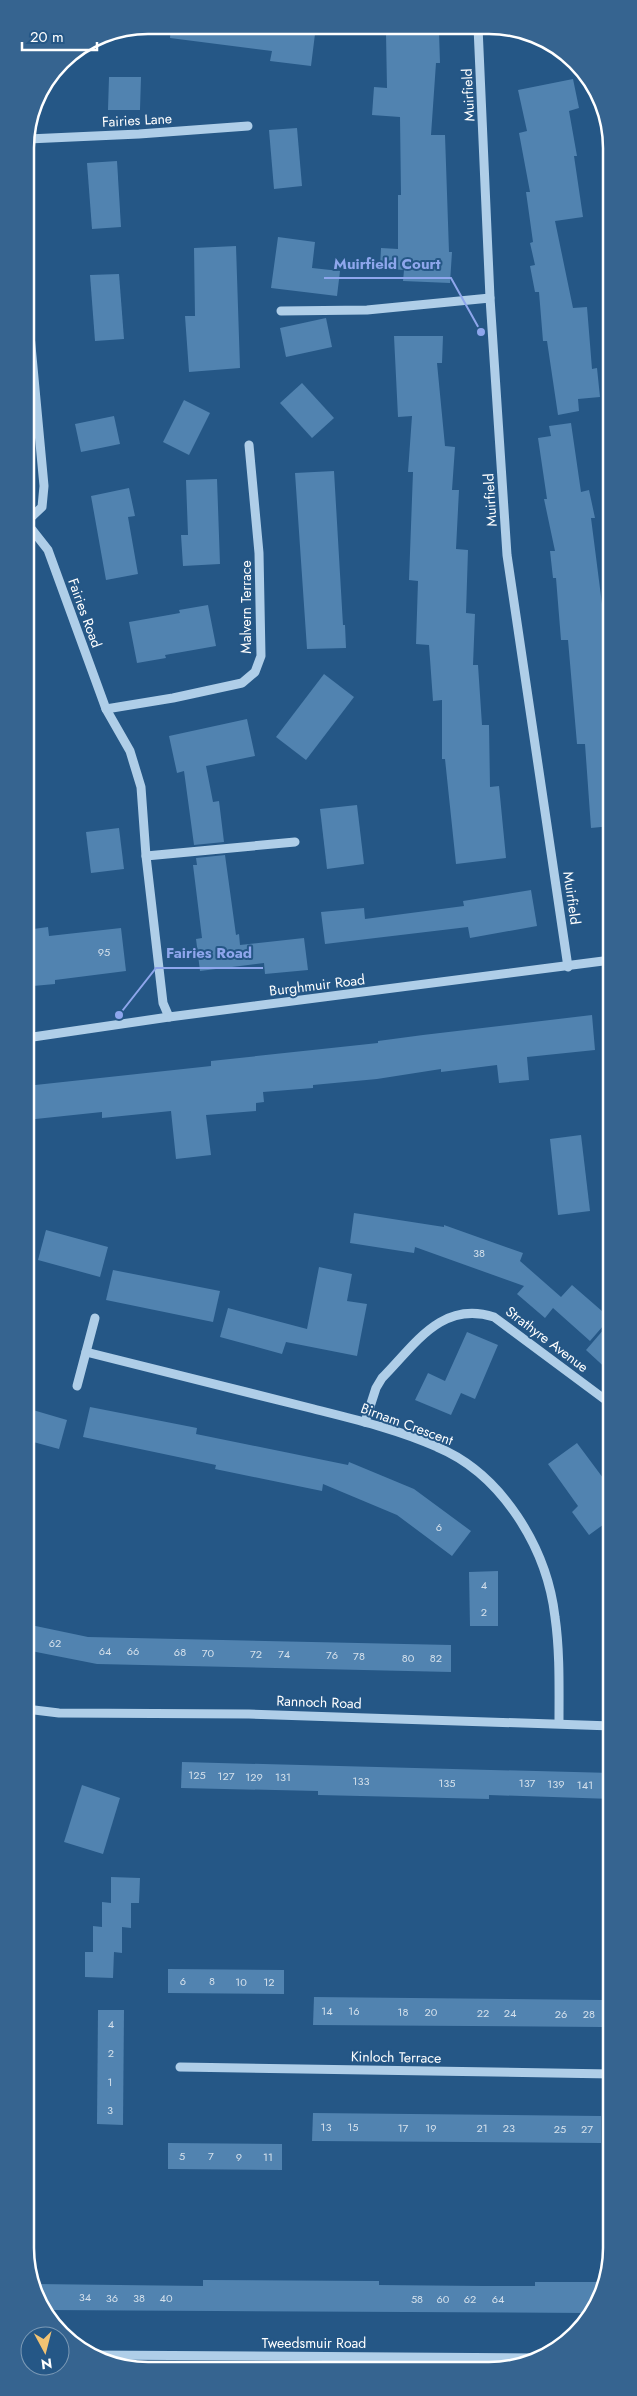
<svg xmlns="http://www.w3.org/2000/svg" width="637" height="2396" viewBox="0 0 637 2396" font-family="Jost,sans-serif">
<rect width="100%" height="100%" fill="#255786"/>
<g fill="#5183b0">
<polygon points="171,25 251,26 282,29 282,26 316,26 311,66 270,61 272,51 170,38"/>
<polygon points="439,32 440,63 436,63 431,135 445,135 449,252 452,252 450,283 403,281 404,270 380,268 381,248 398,249 398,195 401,195 400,117 372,115 374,87 387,88 386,33"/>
<polygon points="109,77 141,77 140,110 108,110"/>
<polygon points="573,79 579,108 569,111 577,156 574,156 583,217 555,221 573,308 587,307 592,369 597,368 600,397 578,399 579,411 558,415 547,341 543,341 539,292 535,292 530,266 535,265 530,243 533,242 526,192 530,192 519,133 527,131 518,90"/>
<polygon points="297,128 302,186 274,189 269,130"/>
<polygon points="117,161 121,227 92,229 87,163"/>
<polygon points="278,237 315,242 312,268 340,271 337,296 271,288"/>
<polygon points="236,246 240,368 189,372 185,316 195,316 194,248"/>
<polygon points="119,274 124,339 95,341 90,275"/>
<polygon points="326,318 332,347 286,357 280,328"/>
<polygon points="394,336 443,336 442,363 437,363 445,446 455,447 452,490 459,490 456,549 468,550 466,613 475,614 473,665 478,665 482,725 489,725 490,787 499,786 506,858 456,864 445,759 442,759 442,700 433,701 429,645 416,644 418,581 409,580 413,472 408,472 412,416 398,417"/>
<polygon points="302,383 334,418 312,438 280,403"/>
<polygon points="184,400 210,413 189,455 163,442"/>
<polygon points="114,416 120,444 81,452 75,424"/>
<polygon points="571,423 581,492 589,490 595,518 591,518 602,604 611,603 611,826 591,828 585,744 577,744 568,640 561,640 556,578 553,578 550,551 555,551 544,499 547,499 538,438 551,436 549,426"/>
<polygon points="334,471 343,625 345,625 346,648 307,649 295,473"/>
<polygon points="217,479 220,564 183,566 181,535 188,535 186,480"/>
<polygon points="129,488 135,516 128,517 138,574 106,580 91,496"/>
<polygon points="208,605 216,646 165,655 166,658 137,663 129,622 180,613 179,610"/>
<polygon points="324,674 354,697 306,760 276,737"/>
<polygon points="247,719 255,756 206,766 213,802 219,801 224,842 194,845 184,771 177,773 169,736"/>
<polygon points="357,805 364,864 327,869 320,809"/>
<polygon points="119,828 124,869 91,873 86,832"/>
<polygon points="225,855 236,935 239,934 240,945 304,938 308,970 265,974 264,963 200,971 196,939 202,938 193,865 197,865 196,858"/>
<polygon points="531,890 537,926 470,938 468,927 325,944 321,912 364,908 365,919 464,906 463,901"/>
<polygon points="48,927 49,936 121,928 126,971 55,980 55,984 33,986 31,972 26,973 26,930"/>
<polygon points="592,1015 595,1050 527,1057 529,1080 499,1083 497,1065 441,1072 441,1069 377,1079 313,1085 313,1088 263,1092 264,1102 256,1103 256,1111 206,1115 211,1155 176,1159 171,1111 102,1118 102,1112 26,1120 26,1086 211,1066 211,1061 378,1043 378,1041 423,1035"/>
<polygon points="581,1135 590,1211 558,1215 550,1139"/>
<polygon points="354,1213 444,1227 444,1225 523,1253 520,1261 561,1297 572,1285 610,1318 590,1341 553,1308 545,1318 517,1294 524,1286 415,1247 414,1253 350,1243"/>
<polygon points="46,1230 108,1247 100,1277 38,1260"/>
<polygon points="319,1267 352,1274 347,1301 367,1304 357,1356 286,1342 282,1354 220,1337 228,1308 307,1329"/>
<polygon points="113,1270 220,1291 213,1322 106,1300"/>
<polygon points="611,1321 611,1373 586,1350"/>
<polygon points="467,1332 498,1345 475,1399 461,1393 451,1415 415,1400 428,1373 445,1381"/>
<polygon points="90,1407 197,1428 196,1434 348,1465 349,1462 414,1489 471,1531 452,1556 397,1515 323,1484 322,1491 215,1469 216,1465 83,1437"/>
<polygon points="26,1408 67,1420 59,1449 26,1440"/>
<polygon points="577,1443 609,1486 603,1491 611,1503 611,1519 589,1535 572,1512 578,1506 548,1464"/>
<polygon points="498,1571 498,1626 470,1626 469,1572"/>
<polygon points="26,1624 88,1637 451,1645 451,1672 97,1664 26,1650"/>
<polygon points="182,1762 612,1773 612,1799 489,1795 489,1799 318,1795 318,1791 181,1788"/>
<polygon points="82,1785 120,1798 103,1854 64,1842"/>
<polygon points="111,1877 140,1878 139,1903 131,1903 131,1928 122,1927 122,1953 114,1952 113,1978 85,1977 85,1952 93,1952 93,1926 102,1927 102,1902 111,1903"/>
<polygon points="168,1969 284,1970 284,1994 168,1993"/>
<polygon points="314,1997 603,2000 602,2027 313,2025"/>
<polygon points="98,2010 124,2010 123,2125 97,2124"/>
<polygon points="313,2113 601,2116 601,2143 312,2141"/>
<polygon points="168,2143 282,2144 282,2170 168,2169"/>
<polygon points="203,2280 379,2281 379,2285 484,2286 535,2286 535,2282 606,2282 603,2296 591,2313 47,2310 35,2284 203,2286"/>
</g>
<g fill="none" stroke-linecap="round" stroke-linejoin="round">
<g stroke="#afcee8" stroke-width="9">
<polyline points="478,27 490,298 507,555 568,967"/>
<polyline points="28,139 139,134 248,126"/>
<polyline points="25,154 31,117"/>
<polyline points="25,281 44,486 42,507 26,522 48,550 106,709 130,751 141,787 146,856 163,1003 169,1017"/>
<polyline points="281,311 367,310 490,298"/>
<polyline points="25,420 37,418"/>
<polyline points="106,709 173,698 242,683 255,672 261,656 259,553 249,445"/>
<polyline points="146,856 295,842"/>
<polyline points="26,1038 169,1017 611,960"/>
<path d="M86,1352C161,1371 236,1390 310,1408C353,1419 397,1429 437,1447C502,1474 547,1548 555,1617C560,1652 559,1687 559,1723"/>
<polyline points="77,1386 95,1318"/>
<path d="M365,1422L376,1388L382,1378C415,1345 441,1300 494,1317L611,1404"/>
<polyline points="26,1709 59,1713 249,1714 612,1726"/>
<polyline points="180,2067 612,2074"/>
<polyline points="87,2355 541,2358"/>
</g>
</g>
<g text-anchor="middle" stroke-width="4" stroke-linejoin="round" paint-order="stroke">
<g font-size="11" fill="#d4e0eb">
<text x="104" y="956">95</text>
<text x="479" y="1257">38</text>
<text x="439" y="1531">6</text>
<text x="484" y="1589">4</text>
<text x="484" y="1616">2</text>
<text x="55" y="1647">62</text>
<text x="105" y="1655">64</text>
<text x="133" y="1655">66</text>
<text x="180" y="1656">68</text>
<text x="208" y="1657">70</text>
<text x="256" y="1658">72</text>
<text x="284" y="1658">74</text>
<text x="332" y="1659">76</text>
<text x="359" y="1660">78</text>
<text x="408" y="1662">80</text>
<text x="436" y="1662">82</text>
<text x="197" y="1779">125</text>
<text x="226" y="1780">127</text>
<text x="254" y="1781">129</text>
<text x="283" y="1781">131</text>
<text x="361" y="1785">133</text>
<text x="447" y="1787">135</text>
<text x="527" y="1787">137</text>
<text x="556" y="1788">139</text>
<text x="585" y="1789">141</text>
<text x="183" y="1985">6</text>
<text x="212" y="1985">8</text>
<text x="241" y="1986">10</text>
<text x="269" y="1986">12</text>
<text x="327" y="2015">14</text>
<text x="354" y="2015">16</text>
<text x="403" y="2016">18</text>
<text x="431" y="2016">20</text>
<text x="483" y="2017">22</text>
<text x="510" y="2017">24</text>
<text x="561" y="2018">26</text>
<text x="589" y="2018">28</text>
<text x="111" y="2028">4</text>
<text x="111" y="2057">2</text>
<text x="110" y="2086">1</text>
<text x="110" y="2114">3</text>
<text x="326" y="2131">13</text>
<text x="353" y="2131">15</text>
<text x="403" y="2132">17</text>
<text x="431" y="2132">19</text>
<text x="482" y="2132">21</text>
<text x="509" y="2132">23</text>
<text x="560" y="2133">25</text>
<text x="587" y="2133">27</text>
<text x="182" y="2160">5</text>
<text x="211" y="2160">7</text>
<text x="239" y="2161">9</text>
<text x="268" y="2161">11</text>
<text x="85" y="2301">34</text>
<text x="112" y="2302">36</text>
<text x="139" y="2302">38</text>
<text x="166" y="2302">40</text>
<text x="417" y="2303">58</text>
<text x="443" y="2303">60</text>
<text x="470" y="2303">62</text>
<text x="498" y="2303">64</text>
</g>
<g font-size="14" fill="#fff" stroke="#255786">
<text transform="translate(468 95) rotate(-93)" y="5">Muirfield</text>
<text transform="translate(137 120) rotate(-3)" y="5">Fairies Lane</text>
<text transform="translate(490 500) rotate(-94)" y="5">Muirfield</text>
<text transform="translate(246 607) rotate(-90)" y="5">Malvern Terrace</text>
<text transform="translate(85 613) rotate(70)" y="5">Fairies Road</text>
<text transform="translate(572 898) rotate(82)" y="5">Muirfield</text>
<text transform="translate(317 985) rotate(-7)" y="5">Burghmuir Road</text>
<text transform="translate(547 1339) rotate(37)" y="5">Strathyre Avenue</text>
<text transform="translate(407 1424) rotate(20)" y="5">Birnam Crescent</text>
<text transform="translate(319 1702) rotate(2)" y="5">Rannoch Road</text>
<text transform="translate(396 2057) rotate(1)" y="5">Kinloch Terrace</text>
<text x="314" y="2348">Tweedsmuir Road</text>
</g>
</g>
<path d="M0 0H637V2396H0ZM148 34H489A114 114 0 0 1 603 148V2248A114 114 0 0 1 489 2362H148A114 114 0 0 1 34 2248V148A114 114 0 0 1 148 34Z" fill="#366490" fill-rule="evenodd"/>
<path fill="none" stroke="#fff" stroke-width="2.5" d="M148 34H489A114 114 0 0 1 603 148V2248A114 114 0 0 1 489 2362H148A114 114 0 0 1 34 2248V148A114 114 0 0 1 148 34Z"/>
<path fill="none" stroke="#8ea6ec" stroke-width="2" d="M481 332L451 278H324M119 1015L156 968H263"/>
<g fill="#8ea6ec" stroke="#255786" stroke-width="2">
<circle cx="481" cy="332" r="5"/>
<circle cx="119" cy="1015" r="5"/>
</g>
<g font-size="15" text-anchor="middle" font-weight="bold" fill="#8ea6ec" stroke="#255786" stroke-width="4" stroke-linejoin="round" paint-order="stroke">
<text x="387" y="269">Muirfield Court</text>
<text x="209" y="958">Fairies Road</text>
</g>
<g transform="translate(45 2351) rotate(173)"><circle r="24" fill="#255786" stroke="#7c9ab6"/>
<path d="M0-4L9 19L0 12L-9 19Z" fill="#f2c373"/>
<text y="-8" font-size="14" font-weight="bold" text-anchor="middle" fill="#ffffff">N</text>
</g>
<path d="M22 42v8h75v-8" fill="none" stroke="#ffffff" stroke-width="2.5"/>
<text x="30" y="42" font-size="15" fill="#ffffff" stroke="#255786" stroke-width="4" paint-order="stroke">20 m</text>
</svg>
